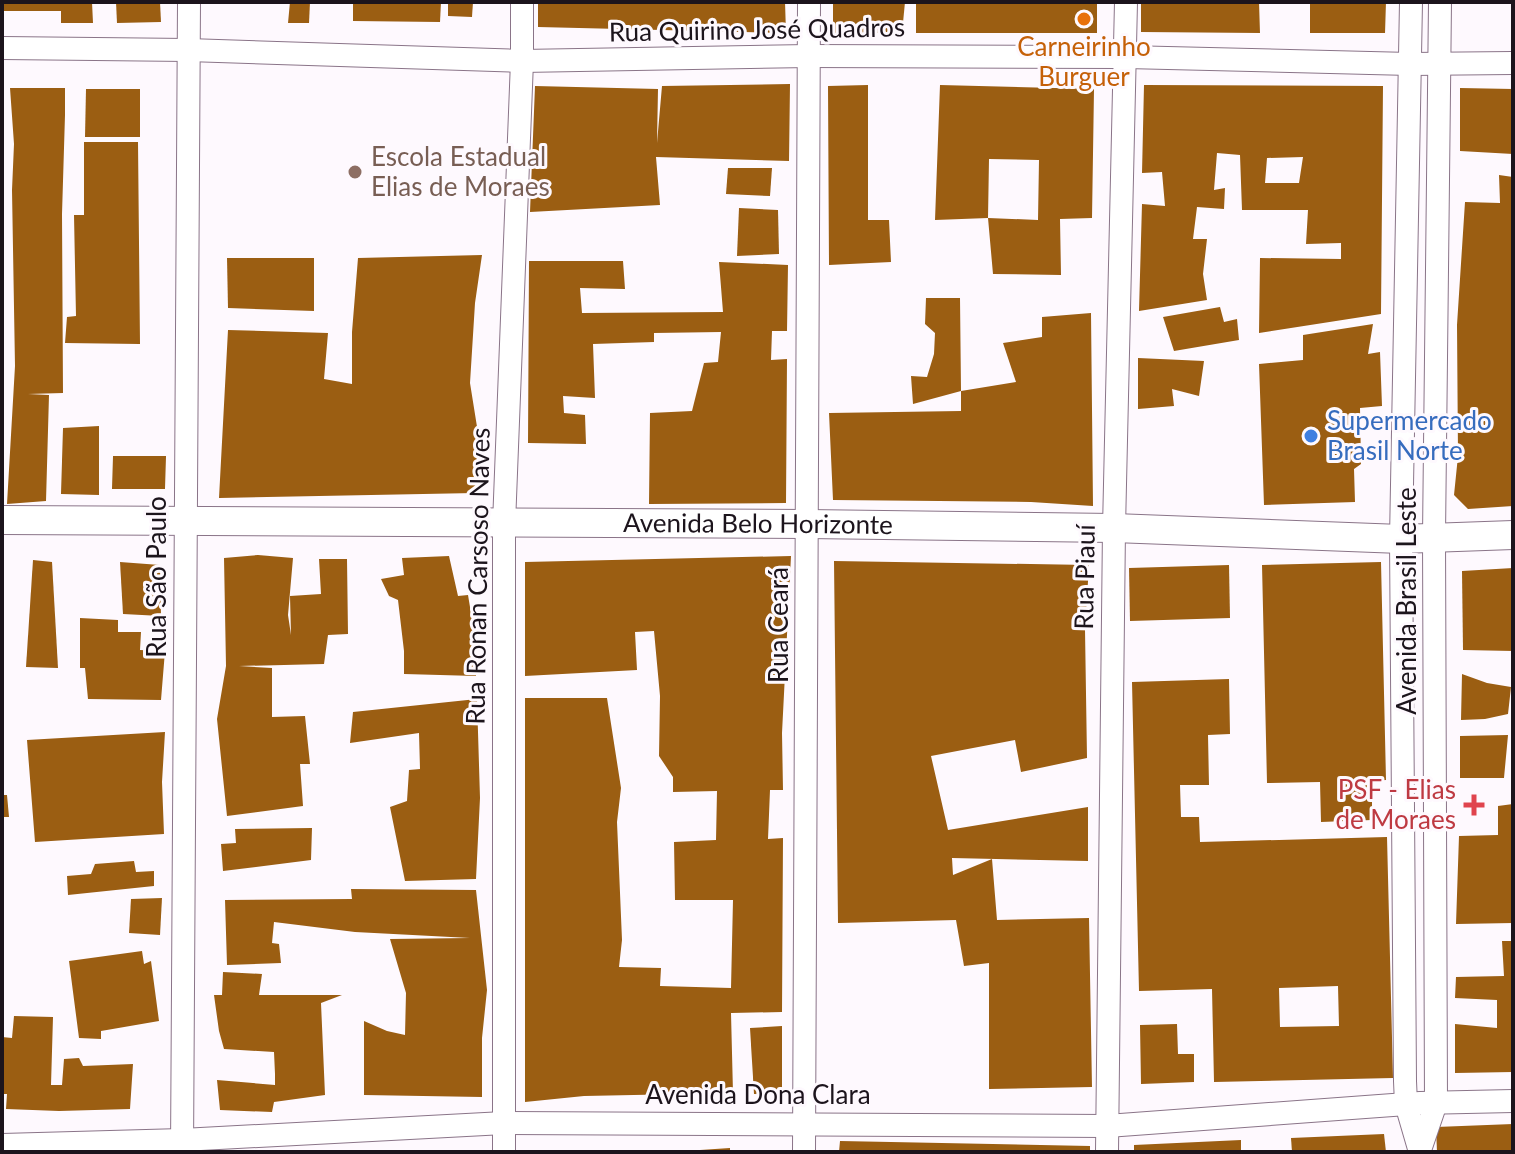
<svg xmlns="http://www.w3.org/2000/svg" width="1515" height="1154" viewBox="0 0 1515 1154" font-family="Lato,sans-serif">
<rect width="100%" height="100%" fill="#fef9fe"/>
<g fill="#9b5e12" fill-rule="evenodd">
<polygon points="2,2 92,2 93,23 61,23 61,11 2,11"/>
<polygon points="116,2 160,2 161,22 117,23"/>
<polygon points="290,2 310,2 309,23 288,23"/>
<polygon points="353,2 441,2 440,22 353,21"/>
<polygon points="448,2 473,2 472,17 448,16"/>
<polygon points="538,2 785,2 786,33 538,27"/>
<polygon points="833,2 905,2 902,33 833,33"/>
<rect x="916" y="2" width="181" height="31"/>
<polygon points="1141,2 1259,2 1260,33 1141,32"/>
<polygon points="1310,2 1386,2 1385,33 1310,33"/>
<polygon points="790,84 789,161 656,157 660,205 530,212 535,86 658,89 657,143 662,86"/>
<polygon points="868,85 868,220 889,220 891,262 829,265 828,86"/>
<polygon points="940,85 1094,89 1092,218 1060,219 1061,275 993,274 988,218 1038,220 1039,160 989,159 988,218 935,220"/>
<path d="M1144,85L1383,86L1381,314L1259,333L1260,258L1341,259V243L1306,244L1308,210H1242L1240,155L1217,153L1214,190L1225,188L1224,209L1197,207L1193,239H1207L1203,274L1207,300L1139,311L1142,204L1165,206L1162,172L1142,173ZM1303,157L1299,183H1265L1267,158Z"/>
<polygon points="10,88 65,88 65,115 62,214 63,393 28,394 49,395 46,501 7,504 15,366 12,190 14,144"/>
<polygon points="1460,88 1513,89 1513,154 1460,151"/>
<polygon points="86,89 140,89 140,137 85,137"/>
<polygon points="84,142 138,142 140,344 65,343 67,317 76,316 74,215 84,215"/>
<polygon points="728,168 772,168 770,196 726,194"/>
<polygon points="1499,175 1513,177 1513,506 1468,509 1454,495 1458,456 1457,325 1465,202 1500,203"/>
<polygon points="739,208 778,210 779,254 737,256"/>
<polygon points="482,255 475,303 470,383 478,433 475,493 219,498 228,330 328,333 324,379 352,384 352,332 358,258"/>
<polygon points="227,258 314,258 314,311 228,308"/>
<polygon points="529,261 623,261 625,289 580,288 582,313 723,312 719,262 788,265 787,331 772,331 771,360 787,359 786,503 649,504 650,413 692,411 704,363 718,362 721,332 654,333 654,342 593,344 595,398 563,396 564,413 585,415 586,444 528,443"/>
<polygon points="926,298 960,298 961,391 1016,382 1003,343 1042,337 1042,317 1091,313 1093,506 1031,502 833,500 829,413 961,411 961,391 913,404 911,376 927,377 934,354 935,333 925,324"/>
<polygon points="1220,307 1224,322 1237,319 1239,340 1174,351 1163,317"/>
<polygon points="1373,324 1368,354 1380,352 1382,406 1360,408 1361,464 1354,469 1355,502 1264,505 1259,364 1303,360 1303,335"/>
<polygon points="1138,358 1204,361 1199,396 1172,389 1174,406 1138,409"/>
<polygon points="99,426 99,495 61,494 63,428"/>
<polygon points="113,456 166,456 165,489 112,489"/>
<polygon points="258,555 293,558 288,615 291,635 290,596 321,594 319,559 347,559 348,634 328,635 324,664 239,666 272,668 272,717 305,716 310,764 300,764 303,806 227,816 217,719 226,666 224,558"/>
<polygon points="449,556 458,596 468,595 476,643 476,676 404,674 404,651 398,600 389,596 381,579 404,575 402,558"/>
<polygon points="791,556 782,733 783,790 770,790 768,839 783,838 782,1012 731,1013 733,1093 584,1096 525,1102 525,698 607,698 621,788 617,822 622,940 619,967 661,968 660,986 731,988 733,900 675,900 674,842 716,840 717,791 673,792 673,777 659,756 660,696 654,631 635,632 637,670 525,676 525,562"/>
<polygon points="33,560 52,562 58,668 26,667"/>
<polygon points="834,561 1089,565 1085,630 1087,758 1021,772 1015,740 931,756 948,830 1088,807 1088,861 952,858 953,875 992,859 997,920 1089,918 1092,1087 989,1089 989,963 964,966 956,920 838,923"/>
<polygon points="120,562 160,565 161,616 123,614"/>
<polygon points="1381,562 1386,780 1372,781 1372,820 1321,822 1320,782 1267,783 1262,565"/>
<polygon points="1229,565 1230,618 1130,621 1129,568"/>
<polygon points="1513,568 1513,651 1463,650 1462,571"/>
<polygon points="80,618 118,620 118,632 141,632 140,650 165,651 161,700 88,699 85,668 80,668"/>
<polygon points="1462,674 1487,683 1511,687 1508,714 1485,719 1461,720"/>
<path d="M1229,679L1230,734L1208,735L1209,785H1180L1181,817H1199L1200,842L1387,837L1393,1078L1214,1082L1212,989L1139,991L1132,682ZM1338,986L1339,1026L1280,1027L1279,988Z"/>
<polygon points="477,699 480,798 476,879 405,881 390,807 407,801 409,770 420,769 419,733 350,743 353,712"/>
<polygon points="165,732 162,782 164,834 35,842 27,740"/>
<polygon points="1508,735 1504,778 1460,778 1460,736"/>
<polygon points="2,795 7,795 9,817 2,817"/>
<polygon points="1513,804 1513,923 1456,924 1459,836 1498,835 1498,806"/>
<polygon points="312,828 311,860 223,871 221,844 236,843 235,829"/>
<polygon points="134,861 136,872 154,871 154,886 68,895 67,876 91,874 95,864"/>
<polygon points="351,889 476,890 487,990 482,1038 482,1097 364,1095 364,1021 387,1031 405,1035 406,993 390,939 470,938 355,932 274,922 272,943 279,944 281,963 227,965 225,900 352,899"/>
<polygon points="162,898 160,935 129,933 131,899"/>
<polygon points="1502,941 1513,941 1513,1072 1455,1073 1455,1024 1497,1028 1497,1000 1455,998 1456,977 1504,976"/>
<polygon points="142,951 144,964 151,961 159,1021 101,1031 101,1039 79,1038 69,961"/>
<polygon points="223,972 262,974 259,995 342,995 321,1003 325,1095 274,1102 272,1112 220,1110 217,1080 275,1085 275,1074 274,1052 224,1049 219,1031 214,995 222,995"/>
<polygon points="14,1016 53,1017 51,1085 62,1085 64,1059 79,1058 83,1066 133,1064 130,1109 59,1111 6,1109 7,1094 2,1094 2,1037 12,1038"/>
<polygon points="1177,1024 1178,1054 1194,1054 1194,1082 1141,1084 1140,1025"/>
<polygon points="782,1026 782,1095 754,1094 750,1028"/>
<polygon points="1513,1124 1513,1152 1437,1152 1436,1127"/>
<polygon points="1384,1134 1386,1152 1292,1152 1291,1138"/>
<polygon points="1241,1140 1241,1152 1134,1152 1134,1145"/>
<polygon points="840,1141 1090,1146 1090,1152 839,1152"/>
<polygon points="730,1148 730,1152 700,1152 700,1150"/>
</g>
<g fill="none" stroke-linecap="round" stroke-linejoin="round">
<g stroke="#8a7488" stroke-width="24">
<g id="minor">
<polyline points="1411,2 1401,539 1405,1081 1406,1104 1420,1152"/>
<polyline points="2,48 188,50 522,61 809,56 1126,57 1410,64 1513,63"/>
<polyline points="2,1145 182,1140 504,1123 1107,1126 1420,1103 1513,1101"/>
<polyline points="1420,1150 1436,1103 1434,536 1440,2"/>
<polyline points="182,1152 189,2"/>
<polyline points="504,1152 504,524 522,61 522,2"/>
<polyline points="804,1152 809,2"/>
<polyline points="1107,1152 1114,528 1126,2"/>
</g>
</g>
<g stroke="#8a7488" stroke-width="30">
<g id="tertiary">
<path id="s1" d="M2,520L807,524L1114,528L1401,539L1513,535"/>
</g>
</g>
<use href="#minor" stroke="#fff" stroke-width="22"/>
<use href="#tertiary" stroke="#fff" stroke-width="28"/>
</g>
<circle fill="#e8710a" stroke="#fef9fe" stroke-width="3" cx="1084" cy="19" r="8"/>
<circle fill="#8d6e63" stroke="#fef9fe" stroke-width="3" cx="355" cy="172" r="8"/>
<circle fill="#3f7fe0" stroke="#fef9fe" stroke-width="3" cx="1311" cy="436" r="8"/>
<path fill="#e0444e" stroke="#fef9fe" stroke-width="3" d="M1470 793h8v8h8v8h-8v8h-8v-8h-8v-8h8z"/>
<g text-anchor="middle" stroke-width="6" stroke-linejoin="round" paint-order="stroke">
<g font-size="26" fill="#1c141c" stroke="#fef9fe">
<text transform="translate(757 30) rotate(-1)" y="9">Rua Quirino José Quadros</text>
<text dy="9" stroke="none"><textPath href="#s1" startOffset="756">Avenida Belo Horizonte</textPath></text>
<text transform="translate(478 576) rotate(-89)" y="9">Rua Ronan Carsoso Naves</text>
<text transform="translate(157 577) rotate(-90)" y="9">Rua São Paulo</text>
<text transform="translate(1085 577) rotate(-89)" y="9">Rua Piauí</text>
<text transform="translate(1407 601) rotate(-90)" y="9">Avenida Brasil Leste</text>
<text transform="translate(779 625) rotate(-90)" y="9">Rua Ceará</text>
<text x="758" y="1104">Avenida Dona Clara</text>
</g>
<g font-size="26" fill="#c56008" stroke="#fef9fe">
<text x="1084" y="56">Carneirinho<tspan x="1084" dy="30">Burguer</tspan></text>
</g>
<g font-size="26" fill="#785e54" stroke="#fef9fe" text-anchor="start">
<text x="371" y="166">Escola Estadual<tspan x="371" dy="30">Elias de Moraes</tspan></text>
</g>
<g font-size="26" fill="#366cbe" stroke="#fef9fe" text-anchor="start">
<text x="1327" y="430">Supermercado<tspan x="1327" dy="30">Brasil Norte</tspan></text>
</g>
<g font-size="26" fill="#be3a42" stroke="#fef9fe" text-anchor="end">
<text x="1456" y="799">PSF - Elias<tspan x="1456" dy="30">de Moraes</tspan></text>
</g>
</g>
<rect width="1515" height="1154" fill="none" stroke="#1c141c" stroke-width="8"/>
</svg>
